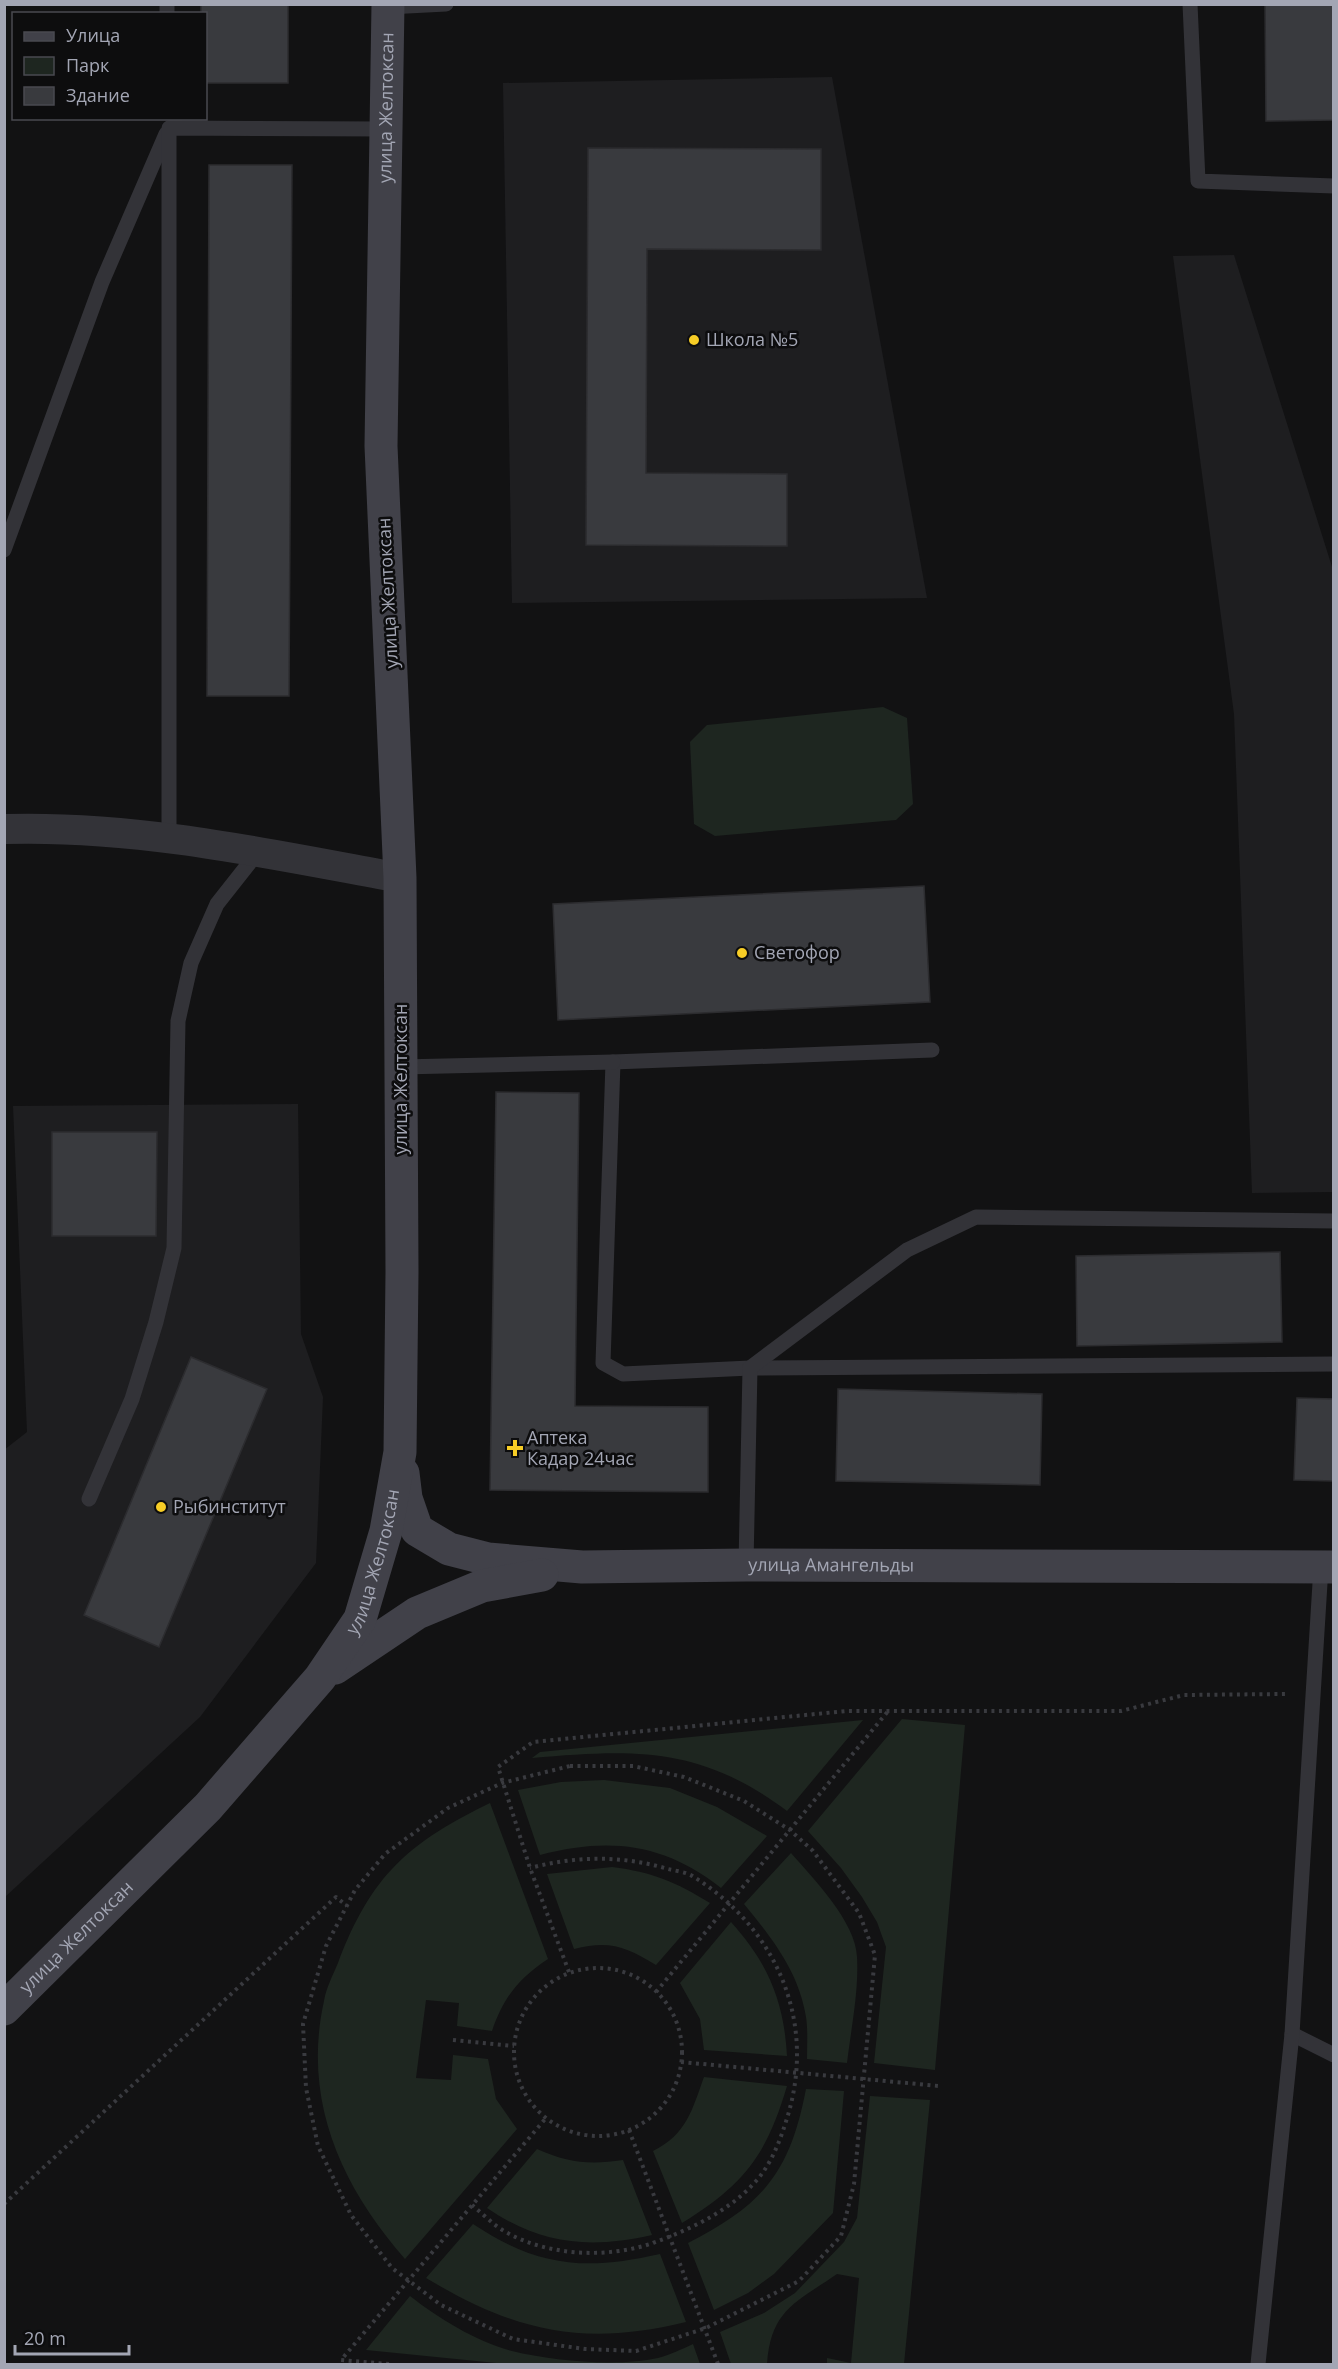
<svg xmlns="http://www.w3.org/2000/svg" width="1338" height="2369" viewBox="0 0 1338 2369" font-family="'Open Sans',sans-serif">
<rect width="100%" height="100%" fill="#121213"/>
<g fill="#1e1e20">
<polygon points="832,77 927,598 512,603 503,83"/>
<polygon points="1234,255 1333,570 1333,1192 1252,1193 1234,714 1173,256"/>
<polygon points="298,1104 301,1334 323,1397 316,1563 200,1717 5,1897 4,1450 27,1432 13,1106"/>
</g>
<g fill="#1e2620">
<polygon points="883,707 907,718 913,804 896,820 715,836 694,824 690,742 707,725"/>
<polygon points="902,1719 965,1725 935,2070 874,2063 886,1947 877,1922 862,1897 841,1868 808,1831"/>
<path d="M863,1720L787,1811C700,1746 635,1749 532,1758L540,1752Z"/>
<path d="M604,1780L670,1788L717,1807L767,1836L721,1888C664,1843 609,1837 540,1855L518,1790L561,1782Z"/>
<path d="M490,1803L548,1959C519,1978 503,1998 492,2031L457,2026L459,2003L426,2000L416,2078L451,2080L453,2055L488,2059L496,2099L517,2129L405,2259C341,2186 302,2100 324,2001C326,1988 333,1975 338,1963C350,1930 368,1894 392,1869C419,1840 455,1820 490,1803Z"/>
<path d="M791,1853C813,1878 856,1922 857,1957C859,1991 851,2029 847,2063L807,2059C807,2045 808,2030 806,2017C799,1972 772,1938 744,1904Z"/>
<path d="M612,1867C652,1872 676,1882 710,1903L656,1965C626,1947 610,1940 574,1949L547,1874Z"/>
<path d="M731,1922C768,1963 784,2001 787,2056L704,2050L700,2019L680,1983Z"/>
<path d="M704,2077L787,2086C766,2157 743,2185 682,2223L653,2151C687,2134 692,2110 704,2077Z"/>
<path d="M806,2089L844,2091L833,2213L774,2274L748,2293L714,2310L688,2243C764,2204 790,2172 806,2089Z"/>
<path d="M870,2096L930,2100L904,2364H827V2358L851,2363L859,2278L837,2274C795,2303 771,2310 767,2364H731L720,2332L764,2313L795,2293L844,2242L857,2218Z"/>
<path d="M537,2149C568,2163 590,2165 623,2160L652,2235C590,2249 541,2245 487,2208Z"/>
<path d="M473,2224C538,2267 585,2271 660,2254L686,2322C583,2347 516,2332 426,2278Z"/>
<path d="M410,2296C438,2318 477,2342 512,2351C553,2361 617,2367 658,2358C670,2355 682,2349 693,2344L700,2364H506L366,2350Z"/>
</g>
<g fill="#393a3e" stroke="#2c2c2f" stroke-width="1.5">
<polygon points="201,4 288,4 288,83 206,83 206,14 201,14"/>
<polygon points="1265,4 1334,4 1334,120 1266,121"/>
<polygon points="588,148 821,149 821,250 647,249 646,473 787,474 787,546 586,545"/>
<polygon points="209,165 292,165 289,696 207,696"/>
<polygon points="924,886 930,1002 558,1020 553,904"/>
<polygon points="496,1092 579,1093 575,1406 708,1407 708,1492 490,1490"/>
<polygon points="52,1132 157,1132 156,1236 52,1236"/>
<polygon points="1280,1252 1282,1342 1077,1346 1076,1256"/>
<polygon points="191,1357 267,1389 159,1647 84,1615"/>
<polygon points="838,1389 1042,1394 1040,1485 836,1481"/>
<polygon points="1297,1398 1334,1399 1334,1481 1294,1480"/>
</g>
<g fill="none" stroke-linecap="round" stroke-linejoin="round">
<g stroke="#393a3f" stroke-width="4" stroke-dasharray="3 4.5" stroke-linecap="butt">
<polygon points="570,1766 633,1766 684,1777 744,1801 790,1830 813,1851 859,1913 875,1955 854,2184 841,2236 799,2281 706,2328 636,2351 585,2349 513,2339 441,2305 392,2268 351,2215 318,2146 306,2088 303,2024 326,1946 355,1890 385,1854 448,1808 502,1783"/>
<circle cx="598" cy="2052" r="84"/>
<polyline points="569,1972 530,1868 498,1767 533,1742 846,1711 1121,1711 1184,1695 1285,1694"/>
<polyline points="656,1992 889,1710"/>
<polyline points="453,2040 514,2046"/>
<polyline points="681,2062 939,2086"/>
<polyline points="629,2130 718,2364"/>
<polyline points="4,2204 336,1897 347,1906"/>
<path d="M472,2205C482,2213 492,2224 504,2231C547,2256 606,2259 653,2243C691,2229 730,2211 757,2180C773,2161 781,2138 788,2115C816,2021 777,1929 694,1877C687,1872 676,1871 668,1869C622,1855 575,1856 530,1868"/>
<polyline points="389,2364 341,2360 546,2118"/>
</g>
<g stroke="#333338" stroke-width="15">
<polyline points="167,4 167,14"/>
<polyline points="1190,4 1198,181 1334,186"/>
<polyline points="388,7 446,4"/>
<polyline points="4,550 102,282 166,134"/>
<polyline points="169,838 169,128 386,129"/>
<polyline points="932,1050 613,1062 603,1363 623,1374 750,1368 1334,1364"/>
<polyline points="401,1067 613,1062"/>
<polyline points="89,1499 132,1399 156,1322 174,1248 178,1021 191,963 217,904 258,852"/>
<polyline points="746,1565 750,1368 907,1250 976,1217 1334,1221"/>
<polyline points="1292,2034 1334,2055"/>
<polyline points="1258,2364 1292,2034 1321,1567"/>
</g>
<path stroke="#333338" stroke-width="30" d="M4,829C138,825 270,854 400,878"/>
<g stroke="#414149" stroke-width="33">
<path id="s1" d="M403,1473L406,1498L417,1530L449,1549L488,1559L582,1567L746,1565L1334,1567"/>
<polyline points="335,1668 417,1613 482,1586 542,1575"/>
<path id="s2" d="M4,2009L208,1807L320,1678L360,1619L386,1531L400,1452L402,1272L400,878L381,446L388,4"/>
</g>
</g>
<g fill="#f7cd26" stroke="#0d0d0e" stroke-width="2">
<circle cx="694" cy="340" r="6"/>
<circle cx="742" cy="953" r="6"/>
<path d="M512 1439h6v6h6v6h-6v6h-6v-6h-6v-6h6z"/>
<circle cx="161" cy="1507" r="6"/>
</g>
<g text-anchor="middle" stroke-width="5" stroke-linejoin="round" paint-order="stroke">
<g font-size="18" fill="#a3a6b4" stroke="#0d0d0e">
<text dy="6" stroke="none"><textPath href="#s2" startOffset="2046">улица Желтоксан</textPath></text>
<text transform="translate(388 593) rotate(-93)" y="6">улица Желтоксан</text>
<text transform="translate(401 1079) rotate(-90)" y="6">улица Желтоксан</text>
<text dy="6" stroke="none"><textPath href="#s2" startOffset="588">улица Желтоксан</textPath></text>
<text dy="6" stroke="none"><textPath href="#s1" startOffset="480">улица Амангельды</textPath></text>
<text dy="6" stroke="none"><textPath href="#s2" startOffset="102">улица Желтоксан</textPath></text>
</g>
<g font-size="18" fill="#a3a6b4" stroke="#0d0d0e" text-anchor="start">
<text x="706" y="346">Школа №5</text>
<text x="754" y="959">Светофор</text>
<text x="527" y="1444">Аптека<tspan x="527" dy="21">Кадар 24час</tspan></text>
<text x="173" y="1513">Рыбинститут</text>
</g>
</g>
<rect width="1338" height="2369" fill="none" stroke="#a3a6b4" stroke-width="12"/>
<rect x="12" y="12" width="195" height="108" fill="#0d0d0e" stroke="#494a50" stroke-width="1.5"/>
<rect x="24" y="32" width="30" height="9" fill="#414149" stroke="#494a50" stroke-width="1.5"/>
<text x="66" y="42" font-size="18" fill="#a3a6b4">Улица</text>
<rect x="24" y="57" width="30" height="18" fill="#1e2620" stroke="#494a50" stroke-width="1.5"/>
<text x="66" y="72" font-size="18" fill="#a3a6b4">Парк</text>
<rect x="24" y="87" width="30" height="18" fill="#393a3e" stroke="#494a50" stroke-width="1.5"/>
<text x="66" y="102" font-size="18" fill="#a3a6b4">Здание</text>
<path d="M15 2345v9h114v-9" fill="none" stroke="#a3a6b4" stroke-width="3"/>
<text x="24" y="2345" font-size="18" fill="#a3a6b4" stroke="#0d0d0e" stroke-width="4.5" paint-order="stroke">20 m</text>
</svg>
